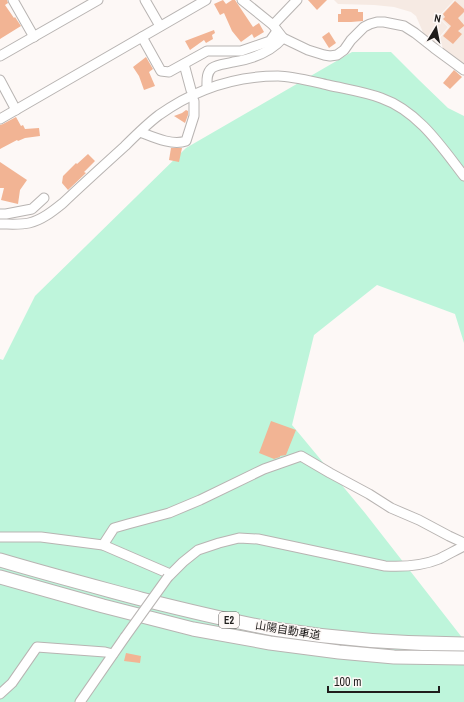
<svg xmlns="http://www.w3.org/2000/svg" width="464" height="702" viewBox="0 0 464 702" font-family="'Archivo Narrow','Noto Sans JP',sans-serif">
<rect width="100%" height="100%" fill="#fdf8f6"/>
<g fill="#f6eae3">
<polygon points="334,0 454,0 438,17 448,27 434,43 425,37 416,16 411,12 394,7 374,5 338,4"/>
<polygon points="455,0 464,0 464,63 463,64 435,44 449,27 439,17"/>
</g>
<polygon fill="#bef5db" points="352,52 391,52 419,80 448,108 464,116 464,343 455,314 377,285 314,335 292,425 365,513 464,640 464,702 0,702 0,359 3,360 35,296 186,148"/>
<g fill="#f2b494">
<polygon points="0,0 7,0 8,3 5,5 14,18 15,17 21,26 0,39"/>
<polygon points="223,0 226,4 232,0 235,0 253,27 259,23 264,32 254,38 252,34 241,42 232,31 224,13 220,15 214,4"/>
<polygon points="308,0 327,0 317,10"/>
<polygon points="455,1 464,9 464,12 458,18 464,25 464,26 458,31 462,34 453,44 443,36 451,26 443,19 445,17 443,14"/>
<polygon points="341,9 358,9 358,12 363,12 363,21 351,22 338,22 338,14 341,14"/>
<polygon points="214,30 215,33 212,35 213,39 206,43 204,40 190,50 185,41"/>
<polygon points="329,32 336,43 329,48 322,37"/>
<polygon points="146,57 153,69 149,72 155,86 144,90 139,76 133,67"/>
<polygon points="454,70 462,77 450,89 443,83"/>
<polygon points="186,110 188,111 188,115 185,123 174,116 182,113"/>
<polygon points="16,117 21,126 23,125 25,129 39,128 40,136 25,138 18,141 17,140 0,149 0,125 3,124"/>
<polygon points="171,148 182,148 179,162 169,160"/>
<polygon points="88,154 95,161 84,172 86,173 68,190 62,183 63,176 76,163 77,164"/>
<polygon points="0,162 27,180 20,190 18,204 1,200 4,188 0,188"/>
<polygon points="271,421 296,430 286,455 280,456 280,457 274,459 259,453"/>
<polygon points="126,653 141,656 140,663 124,661"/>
</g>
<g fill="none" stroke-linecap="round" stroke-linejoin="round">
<g stroke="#b8b4b2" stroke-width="11">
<g id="minor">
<polyline points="13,0 34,37"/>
<polyline points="145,0 160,26"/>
<polyline points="242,0 273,25 283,38 308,50 324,55 330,56 337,55 344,50 351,40 364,27 370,24 377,22 384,22 404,26 415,33 434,48 464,70"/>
<polyline points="273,25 297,0"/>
<polyline points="142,37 161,71 169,72 207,51 241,51 270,41 277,31"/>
<polyline points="0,56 98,0"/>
<polyline points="184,64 191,90"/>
<polyline points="0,80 16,110"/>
<path d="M207,88C207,81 206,73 212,68C218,64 226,64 233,62C252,59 270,53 283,38"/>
<polyline points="0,119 206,0"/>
<path d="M140,132C153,137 172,146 186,141L194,116V101"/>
<polyline points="0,214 6,214 32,209 44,198"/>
<path d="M0,224C9,224 20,225 29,223C42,220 53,211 63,203C83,184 104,165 125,146C136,135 147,124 159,115C194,90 234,76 278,76C292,76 314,82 328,85C345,89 365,92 381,98C418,111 441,146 464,176"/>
<polyline points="0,537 41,537 103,545 170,574"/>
<polyline points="103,545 114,528 128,524 169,513 200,500 264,469 301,456 330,473 369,494 391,508 419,520 449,536 464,543"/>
<path d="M168,577L183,562L198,550L219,543L239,538L258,539L385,566C403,567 422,566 439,559C447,555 456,550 464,546"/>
<polyline points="0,694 12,683 37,647 105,652 113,654"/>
<polyline points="80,702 125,637"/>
</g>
</g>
<g stroke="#b8b4b2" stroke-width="15">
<g id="highway">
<path d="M0,560C47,574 93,586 141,599C185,610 229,621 274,629C337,639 400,644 464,644"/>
<polyline points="0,577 103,606 193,629 270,643 339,652 394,657 464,658"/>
</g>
</g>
<use href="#minor" stroke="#fff" stroke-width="9"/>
<use href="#highway" stroke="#fff" stroke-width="13"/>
<g stroke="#b8b4b2" stroke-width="11" stroke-linecap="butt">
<polyline id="minor-bridge" points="125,637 168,577"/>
</g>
<use href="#minor-bridge" stroke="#fff" stroke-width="9"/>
</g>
<g text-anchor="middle" stroke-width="3" stroke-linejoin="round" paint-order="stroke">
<rect fill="#fdf8f6" stroke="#625f5d" stroke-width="1" x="219" y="612" width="20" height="16" rx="3"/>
<g font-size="10" font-weight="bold" fill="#1f1d1c">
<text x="229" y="624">E2</text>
</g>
<g font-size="11" fill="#1f1d1c" stroke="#fdf8f6">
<text transform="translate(288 630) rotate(9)" y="4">山陽自動車道</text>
</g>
</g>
<g transform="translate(436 28) rotate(10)" stroke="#fdf8f6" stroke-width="3" paint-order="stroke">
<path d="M0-3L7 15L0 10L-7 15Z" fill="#1f1d1c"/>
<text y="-6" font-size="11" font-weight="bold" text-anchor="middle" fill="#1f1d1c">N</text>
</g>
<path d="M328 686v6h111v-6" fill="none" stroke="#1f1d1c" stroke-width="2"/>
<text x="334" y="686" font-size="12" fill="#1f1d1c" stroke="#fdf8f6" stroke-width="3" paint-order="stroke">100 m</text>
</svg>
